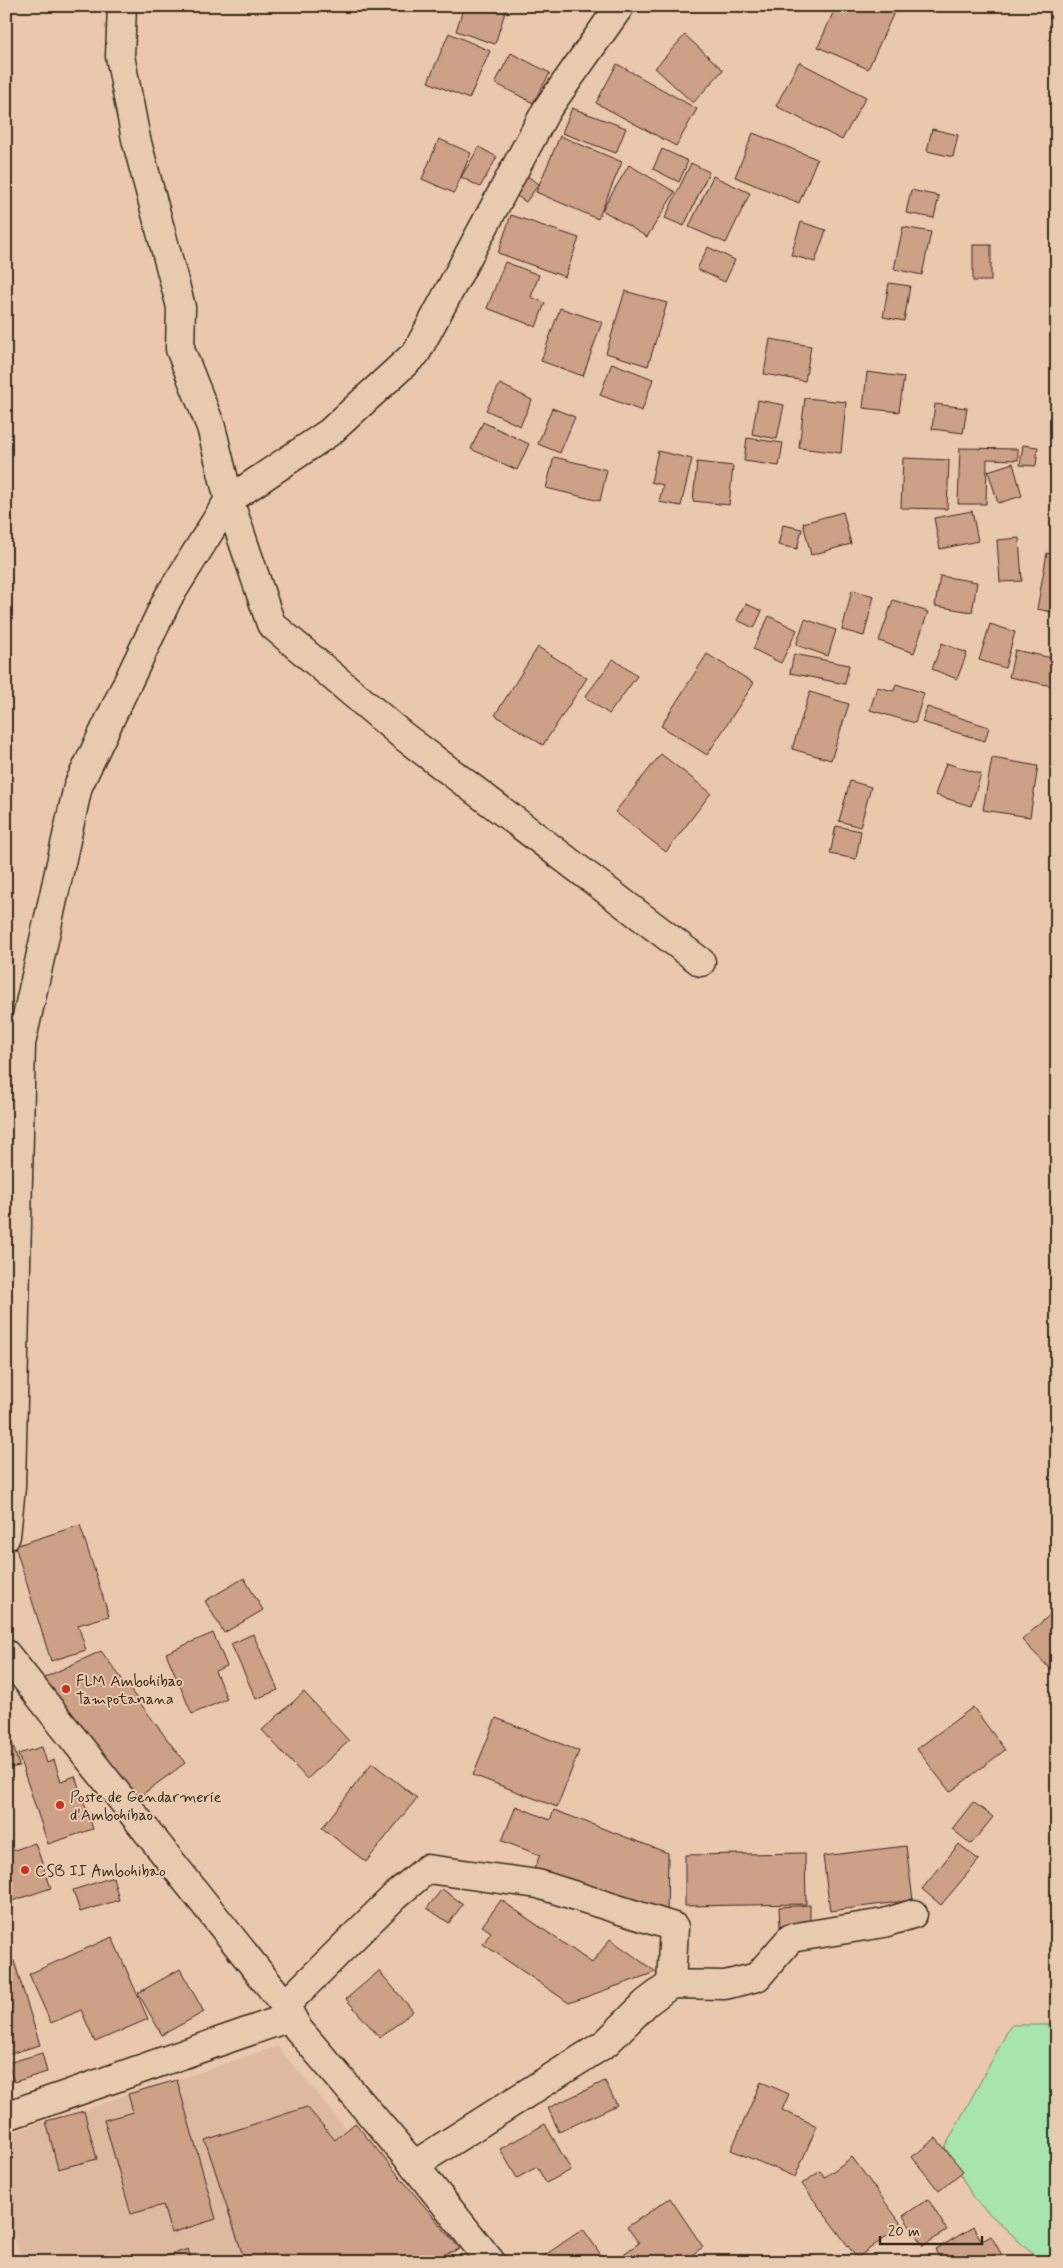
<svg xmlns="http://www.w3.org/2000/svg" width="1063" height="2268" viewBox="0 0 1063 2268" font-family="Mynerve,sans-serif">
<rect width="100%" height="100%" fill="#eac8ad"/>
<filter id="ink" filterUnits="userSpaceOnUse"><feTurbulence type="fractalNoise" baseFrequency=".02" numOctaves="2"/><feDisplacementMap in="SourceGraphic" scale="10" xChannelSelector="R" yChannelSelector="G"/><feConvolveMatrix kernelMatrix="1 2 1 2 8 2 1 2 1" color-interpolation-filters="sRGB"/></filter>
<g filter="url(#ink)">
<polygon fill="#deb99f" points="277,2046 440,2243 392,2262 23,2262 6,2215 6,2134 46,2121 84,2111 128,2094 177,2080"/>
<polygon fill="#a7e5ad" stroke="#718866" points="1011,2025 1057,2025 1057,2262 1041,2262 974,2199 945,2147"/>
<g fill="#cda088" stroke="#3b2a1e">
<polygon points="464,6 507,6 495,44 456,31"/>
<polygon points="836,6 896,8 868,69 818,47"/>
<polygon points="449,33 490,51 469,99 428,82"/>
<polygon points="685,35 723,70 693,103 655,68"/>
<polygon points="511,53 550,73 533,103 495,83"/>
<polygon points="799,62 866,97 842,140 776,106"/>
<polygon points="617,64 697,109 676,146 596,103"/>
<polygon points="572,108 626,128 616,153 562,133"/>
<polygon points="932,129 958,135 953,157 927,151"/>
<polygon points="753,133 817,159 799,203 735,177"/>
<polygon points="560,136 622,162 598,219 536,192"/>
<polygon points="439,139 471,153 454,193 422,179"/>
<polygon points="479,147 497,157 480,187 461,177"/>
<polygon points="662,149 688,161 679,182 653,169"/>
<polygon points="691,163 709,172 684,226 665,218"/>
<polygon points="629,165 675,192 647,237 602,210"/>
<polygon points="524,174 539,184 526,202 511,192"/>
<polygon points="713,176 750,193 726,243 689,227"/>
<polygon points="911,190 939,196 934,218 906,213"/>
<polygon points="511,215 579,238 565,277 498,253"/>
<polygon points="801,222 826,230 815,262 791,255"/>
<polygon points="903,227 931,232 922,275 894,269"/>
<rect x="973" y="245" width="18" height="36"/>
<polygon points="708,247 735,260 725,282 697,269"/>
<polygon points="505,262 539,275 531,297 545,303 536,327 487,308"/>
<polygon points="889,283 910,286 904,321 883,317"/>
<polygon points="625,291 667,303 648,366 606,353"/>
<polygon points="560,308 602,322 583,376 541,361"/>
<polygon points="770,339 811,346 805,381 764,374"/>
<polygon points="612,363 653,379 642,411 600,395"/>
<polygon points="867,372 904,377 899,412 863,408"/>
<polygon points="500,384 532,400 520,426 486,410"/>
<polygon points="805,398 846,402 841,453 799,448"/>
<polygon points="758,400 784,405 777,439 752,434"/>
<polygon points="935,404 967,408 963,433 932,429"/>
<polygon points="552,408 575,417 560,453 538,444"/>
<polygon points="483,422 529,444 517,470 471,449"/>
<polygon points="747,438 783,443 779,466 744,461"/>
<polygon points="1023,445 1038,447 1036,466 1020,465"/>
<polygon points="960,448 1018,449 1018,460 987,459 986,504 958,504"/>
<polygon points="658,451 692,459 681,506 659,502 663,485 651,482"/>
<polygon points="554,457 607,470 600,501 546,488"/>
<polygon points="903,458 949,460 947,509 901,508"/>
<polygon points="697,462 733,466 729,505 693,501"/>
<polygon points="1013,463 1022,496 998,503 988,471"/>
<polygon points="972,511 978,541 940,549 934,518"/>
<polygon points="843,512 851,544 811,555 803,523"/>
<polygon points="783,525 802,529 797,549 778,545"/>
<polygon points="1019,538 1022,581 1000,582 997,540"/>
<polygon points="1047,553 1057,555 1057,613 1037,609"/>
<polygon points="940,576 977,582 972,612 935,606"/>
<polygon points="852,590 874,596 864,636 842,630"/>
<polygon points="893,600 928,612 914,653 879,641"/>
<polygon points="746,604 762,611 754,628 737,620"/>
<polygon points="769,616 797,630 781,663 753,649"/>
<polygon points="805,619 836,630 828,656 796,645"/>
<polygon points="990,624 1015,632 1005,668 979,660"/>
<polygon points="942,643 967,653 957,679 932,669"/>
<polygon points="538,647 587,678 543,745 495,715"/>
<polygon points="1015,650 1057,659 1057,687 1009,677"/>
<polygon points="707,654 754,683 707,755 661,726"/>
<polygon points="794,654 849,665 845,684 790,673"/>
<polygon points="613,659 637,676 609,714 585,697"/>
<polygon points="896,684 924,693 915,723 870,710 877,687 894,691"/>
<polygon points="810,692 849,704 831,760 792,749"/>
<polygon points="927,707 989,727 985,741 922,722"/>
<polygon points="661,754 711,793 666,852 615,812"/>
<polygon points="992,758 1038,766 1030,817 983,810"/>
<polygon points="946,763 981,774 971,806 935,795"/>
<polygon points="850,781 871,787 860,827 839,821"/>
<polygon points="836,826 861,831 856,859 830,854"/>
<polygon points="80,1525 109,1616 78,1625 86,1650 51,1661 15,1546"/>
<polygon points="244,1578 263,1610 224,1633 205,1601"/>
<polygon points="1056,1609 1057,1610 1057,1676 1022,1640"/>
<polygon points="213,1633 227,1666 215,1671 227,1699 192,1714 166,1653"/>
<polygon points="253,1634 278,1690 256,1699 231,1644"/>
<polygon points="101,1651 185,1763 132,1802 39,1680"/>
<polygon points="304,1692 349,1741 307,1779 262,1730"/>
<polygon points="973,1707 1005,1750 950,1792 917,1749"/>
<polygon points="496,1718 579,1751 557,1807 473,1775"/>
<polygon points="6,1720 19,1766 6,1769"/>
<polygon points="42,1747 47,1763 54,1760 61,1781 75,1776 93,1829 48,1844 18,1754"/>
<polygon points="372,1763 417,1798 366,1862 322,1828"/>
<polygon points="973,1802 993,1817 971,1844 952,1829"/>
<polygon points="516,1806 550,1820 554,1810 668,1853 667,1920 534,1869 540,1855 502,1841"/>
<polygon points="35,1843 51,1888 6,1903 6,1853"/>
<polygon points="959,1844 979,1860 941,1905 922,1889"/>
<polygon points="906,1846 913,1900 830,1911 823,1856"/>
<polygon points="805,1853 806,1904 685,1906 685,1855"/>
<polygon points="113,1877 119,1900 80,1912 73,1890"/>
<polygon points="442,1889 463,1904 449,1923 427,1908"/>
<polygon points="501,1900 592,1963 610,1939 656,1972 569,2003 483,1944 491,1932 482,1926"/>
<polygon points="810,1905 810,1925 780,1927 779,1907"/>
<polygon points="112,1937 148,2019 95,2042 81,2010 51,2023 29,1974"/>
<polygon points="14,1961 40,2045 6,2055 6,1963"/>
<polygon points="180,1969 204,2012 162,2035 138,1993"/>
<polygon points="379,1971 413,2011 380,2038 346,1999"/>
<polygon points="42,2053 47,2072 14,2082 8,2063"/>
<polygon points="177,2080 216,2219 171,2233 163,2205 131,2214 104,2120 133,2112 128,2094"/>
<polygon points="605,2081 617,2105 559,2132 548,2108"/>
<polygon points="761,2082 789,2094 782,2110 817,2126 795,2177 731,2150"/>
<polygon points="307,2107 335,2140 355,2123 460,2249 420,2262 245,2262 205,2140"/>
<polygon points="84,2111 97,2159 58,2169 46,2121"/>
<polygon points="545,2124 571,2170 546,2183 537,2167 517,2178 500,2149"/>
<polygon points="936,2138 963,2171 939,2191 912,2157"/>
<polygon points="852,2157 902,2225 857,2258 802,2184 820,2171 825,2177"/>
<polygon points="670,2198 703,2247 682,2262 612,2262 639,2243 627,2227"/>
<polygon points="928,2199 947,2230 923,2246 903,2216"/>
<polygon points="973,2227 982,2241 991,2236 1002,2255 991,2262 942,2262 935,2250"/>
<polygon points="583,2229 606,2262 535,2262"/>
<polygon points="188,2249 192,2262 149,2262"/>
</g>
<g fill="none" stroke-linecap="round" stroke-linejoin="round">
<g stroke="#3b2a1e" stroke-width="31">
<g id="minor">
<polyline points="122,6 120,56 136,139 181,307 180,349 211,427 229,500 271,624 402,735 701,962"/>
<polyline points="6,1536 11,1487 21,1044 78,786 168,598 229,500 330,432 416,353 547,109 620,6"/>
<polyline points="6,1654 285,2005 298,2029 414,2165 491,2262"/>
<polyline points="285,2005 396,1895 427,1869 538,1884 674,1927 671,1984 725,1985 757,1977 791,1938 884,1923 913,1914"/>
<polyline points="6,2116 290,2017"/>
<polyline points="414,2165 606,2043 646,2003 671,1984"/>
</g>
</g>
<use href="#minor" stroke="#e8cbaf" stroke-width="28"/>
</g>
</g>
<g fill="#c8321e" stroke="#e8cbaf" stroke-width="2">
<circle cx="66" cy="1689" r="5"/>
<circle cx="60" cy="1805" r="5"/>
<circle cx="25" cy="1870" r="5"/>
</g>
<g text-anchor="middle" stroke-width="4" stroke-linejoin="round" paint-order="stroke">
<g font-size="16" fill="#3b2a1e" stroke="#e8cbaf" text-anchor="start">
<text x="76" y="1686">FLM Ambohibao<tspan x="76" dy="18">Tampotanana</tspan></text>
<text x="70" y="1802">Poste de Gendarmerie<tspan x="70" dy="18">d'Ambohibao</tspan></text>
<text x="35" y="1876">CSB II Ambohibao</text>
</g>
</g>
<rect width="1063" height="2268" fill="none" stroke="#e8cbaf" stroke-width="25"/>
<rect x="12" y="12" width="1038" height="2243" fill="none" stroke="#3b2a1e" stroke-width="2" filter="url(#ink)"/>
<path d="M880 2236v8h102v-8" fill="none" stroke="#3b2a1e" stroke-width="2.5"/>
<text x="888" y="2236" font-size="15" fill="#3b2a1e" stroke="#e8cbaf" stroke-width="4" paint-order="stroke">20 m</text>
</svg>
